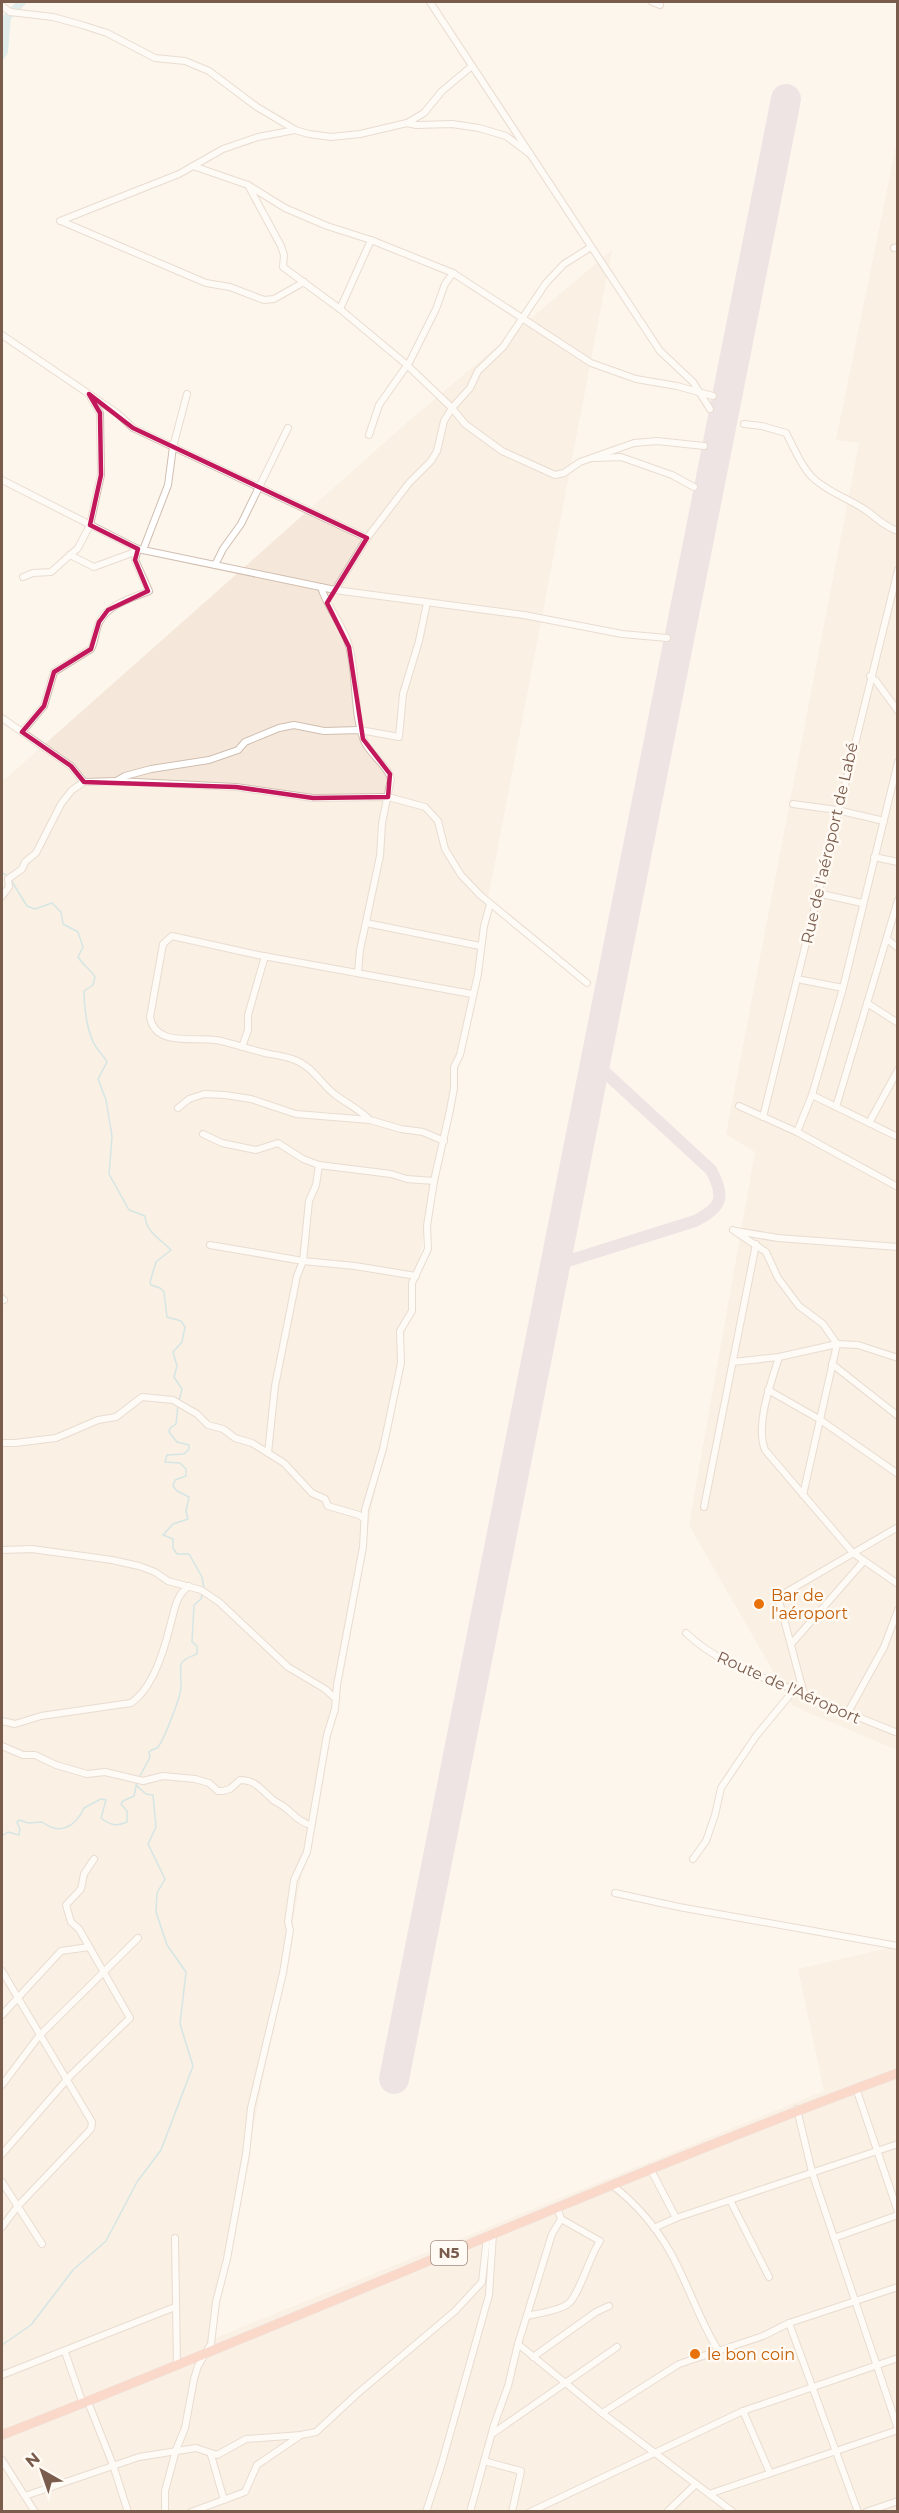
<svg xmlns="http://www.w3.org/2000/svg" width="899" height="2513" viewBox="0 0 899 2513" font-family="Montserrat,sans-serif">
<rect width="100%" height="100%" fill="#fdf6ec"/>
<g fill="#f5e8da">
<polygon points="897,141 897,1750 793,1706 689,1525 755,1152 726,1134 859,443 836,440"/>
<polygon points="612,250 213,2339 824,2091 798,1969 897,1946 897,2511 2,2511 2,782 410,420"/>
</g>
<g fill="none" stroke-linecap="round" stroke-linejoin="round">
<g stroke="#a5d3da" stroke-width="1.5">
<polyline points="2,873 9,876"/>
<path d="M11,880L27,906L35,909L52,903L61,912L63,924L78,932L83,947L78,957C83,965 90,969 95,977L93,985L84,991C84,1006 87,1034 96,1047C100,1053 104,1056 107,1062L98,1079L106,1100L112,1136L109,1174L129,1210L145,1216C146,1233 162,1240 171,1250L156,1262L150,1282L151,1285L160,1288L164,1292L167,1317L181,1321L185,1327L182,1342L173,1352L177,1366L174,1377L182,1389L179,1401"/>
<polyline points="178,1405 176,1424 170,1428 169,1432 177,1442 189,1445 189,1449 184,1454 167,1455 165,1462 180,1463 186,1469 186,1476 175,1480 173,1486 177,1491 189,1497 186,1511 188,1519 173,1524 163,1535 173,1539 173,1548 177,1554 189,1554 202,1577 204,1588"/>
<path d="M139,1778L150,1757L149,1752C151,1750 154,1749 157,1748C163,1743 181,1696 181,1687C181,1680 180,1671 181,1664C183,1659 192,1656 197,1654V1646L192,1642L194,1605L201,1599L202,1595"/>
<path d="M2,1836L8,1832L19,1835L20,1829L17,1822L19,1820L28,1823L42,1822C60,1836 76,1826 84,1808L101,1799L106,1800L101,1818C110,1825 116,1827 127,1822V1811L121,1804L123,1801L134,1796L137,1782"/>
<polyline points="2,2345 31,2325 73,2270 106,2241 137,2182 161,2150 193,2066 180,2024 186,1972 167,1945 156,1912 157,1893 165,1879 148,1844 156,1827 153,1795 146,1794 136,1785"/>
</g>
<polyline stroke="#bfe3e8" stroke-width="8" points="2,55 4,52 7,17 22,2"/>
<path stroke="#dbcfda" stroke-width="12" d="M555,1265L695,1221C723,1207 725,1197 711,1170L595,1063"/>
<polyline stroke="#dbcfda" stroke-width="30" points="394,2079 786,99"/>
<g stroke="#d1beb0" stroke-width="8">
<g id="minor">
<polyline points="430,2 660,351 693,382 710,409"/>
<polyline points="652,2 660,5"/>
<polyline points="2,6 10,12 53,17 82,25 107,33 155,58 185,61 209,71 257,107 294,129"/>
<polyline points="407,123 424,113 442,91 472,66"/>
<polyline points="193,166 248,185 285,208 327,226 371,240 453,273 591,363 636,379 677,386 713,396"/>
<polyline points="248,185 281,246 284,255 283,267 340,309 407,365 452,408 465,424 502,451 555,475 564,473 580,462 634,443 657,441 704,446"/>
<polyline points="60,221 179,174 223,149 258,137 295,130 309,134 331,137 360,134 407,123 416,125 452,124 479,128 506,136 530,154"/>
<polyline points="61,221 206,283 230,287 264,300 274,299 304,282"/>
<polyline points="894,248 898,247"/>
<polyline points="340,309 371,240"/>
<polyline points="2,335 117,413 133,428 367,538"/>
<path d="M744,424L762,426L786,433C794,447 800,465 812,477C827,492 850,499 867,511C878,519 885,527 898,531"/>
<polyline points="369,435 379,405 410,361 436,309 445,284 453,273"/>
<polyline points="595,458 621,457 672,475 694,487"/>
<polyline points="2,480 138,549 335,590 524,615 622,634 667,638"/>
<polyline points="143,550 168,485 173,447 187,394"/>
<polyline points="70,555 94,567 132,553 138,549"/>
<polyline points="215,565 223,549 241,524 288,428"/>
<polyline points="23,577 33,573 51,572 78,548 90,525 101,475 100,413 91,398"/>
<path d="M321,587C327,608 343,624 349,646C357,675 353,709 363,738C368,754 388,765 391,779L382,823L380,856L360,950L358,972"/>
<polyline points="335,590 367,538 409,483 431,461 437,451 444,421 452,408 470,388 478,371 503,347 546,283 564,264 591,247"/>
<polyline points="870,676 876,681 898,711"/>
<polyline points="2,718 71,766 84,782 116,781 236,787 313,798 388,797 425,807 438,821 445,849 461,875 480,895 587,983"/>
<path d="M22,732L44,706L54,672L91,649C96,640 95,629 100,621C109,604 132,598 149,591L135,560L138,549"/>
<polyline points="118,780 125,776 151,769 209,760 238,750 245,742 279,728 294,725 324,731 360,730 399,737 403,694 419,641 427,603"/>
<polyline points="793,804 837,810 884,821"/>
<polyline points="874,857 898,862"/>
<polyline points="817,893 862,903"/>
<polyline points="2,896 9,887 8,879 22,869 25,862 36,853 61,804 72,790 84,782"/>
<polyline points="366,923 480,946"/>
<polyline points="887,939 898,948"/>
<polyline points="797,979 843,988"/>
<polyline points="867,1003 898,1023"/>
<polyline points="242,1047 248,1030 248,1015 265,956"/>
<polyline points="812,1095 898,1137"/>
<polyline points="739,1106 797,1132 898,1187"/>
<polyline points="836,1107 898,900"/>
<polyline points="178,1108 189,1099 204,1094 225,1095 251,1099 296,1114 370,1120 401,1129 423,1132 444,1141"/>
<polyline points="763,1117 898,570"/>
<path d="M370,1120C360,1110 348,1104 337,1096C325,1088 318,1075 307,1067C295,1057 279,1056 265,1053C248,1049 232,1043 216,1040C193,1037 155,1047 150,1017L163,944L172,936L258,955L472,994"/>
<polyline points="869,1123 898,1070"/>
<polyline points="797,1132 812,1095 843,988 898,762"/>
<polyline points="203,1134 222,1143 256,1150 278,1143 303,1159 319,1165 391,1174 407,1179 434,1181"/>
<polyline points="733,1230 766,1252 778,1278 799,1306 823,1324 837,1344 803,1495"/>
<polyline points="736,1231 778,1238 898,1247"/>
<polyline points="210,1245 303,1261 355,1266 416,1276"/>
<polyline points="2,1298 4,1300"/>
<path d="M779,1357C771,1383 755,1425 765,1450L853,1553L898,1584"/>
<polyline points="733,1362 779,1357 837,1344 858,1345 898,1358"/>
<polyline points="832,1364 898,1416"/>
<polyline points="768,1390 819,1419 898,1474"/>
<polyline points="2,1443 15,1443 56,1438 98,1420 116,1417 142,1397 173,1400 197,1414 208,1425 223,1429 235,1438 252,1443 284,1463 312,1493 325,1499 328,1506 359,1515 364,1519"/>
<polyline points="268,1453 275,1386 297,1276 303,1261 309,1201 316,1185 319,1165"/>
<polyline points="704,1507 756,1244"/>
<polyline points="2,1550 32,1549 112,1560 139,1566 155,1572 168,1581 201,1590 219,1602 288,1667 325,1689 336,1699"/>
<path d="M686,1633C717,1663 760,1676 799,1692C832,1706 864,1720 898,1733"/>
<polyline points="792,1643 863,1562"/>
<polyline points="804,1694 778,1597 898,1527"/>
<polyline points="847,1714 884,1647 898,1610"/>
<path d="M2,1721L15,1724L41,1716L131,1703C152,1689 164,1651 170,1626C175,1610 175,1596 189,1586"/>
<path d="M2,1746L23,1755H35L56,1765L87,1774L105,1772L143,1781L163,1776L195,1779L209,1783L218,1791H223L230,1789L240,1780C256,1780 260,1789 271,1798C274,1802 279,1803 283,1806C293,1813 297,1821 310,1825"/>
<polyline points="693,1859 706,1841 715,1815 721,1788 756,1736 794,1690"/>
<polyline points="615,1893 679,1907 898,1946"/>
<polyline points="2,1971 92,2122 91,2129 17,2207 2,2227"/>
<polyline points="2,2015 61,1951 89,1947"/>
<polyline points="2,2085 39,2036 138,1938"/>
<polyline points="856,2088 898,2212"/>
<polyline points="797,2109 812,2172 898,2429"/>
<polyline points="2,2154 71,2075 130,2018 79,1929 71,1922 66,1905 81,1889 84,1874 94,1859"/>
<polyline points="650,2168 676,2218 898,2144"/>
<polyline points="2,2182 42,2244"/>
<path d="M612,2185C634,2202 655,2226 669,2250C688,2283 698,2318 718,2350"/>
<polyline points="730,2200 769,2277"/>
<polyline points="654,2228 676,2218"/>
<polyline points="175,2238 177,2366"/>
<polyline points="834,2238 898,2215"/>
<path d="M527,2316C540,2313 558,2311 568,2304C579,2296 590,2255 600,2241L561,2219"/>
<polyline points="789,2323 858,2512"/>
<polyline points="518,2344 602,2413 733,2512"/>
<polyline points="65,2352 83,2404"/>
<polyline points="533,2357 596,2312 609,2306"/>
<polyline points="2,2375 175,2307"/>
<polyline points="88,2402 113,2465 128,2512"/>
<polyline points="743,2411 770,2473"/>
<polyline points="602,2413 679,2364 763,2336 789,2323 898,2287"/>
<polyline points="492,2434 617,2347"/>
<polyline points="211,2455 224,2500"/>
<polyline points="2,2460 35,2512"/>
<polyline points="484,2461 521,2471 512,2512"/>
<polyline points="709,2494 898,2430"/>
<polyline points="25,2496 139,2457 196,2448 217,2455 246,2439 301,2435 316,2432 357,2394 455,2311 482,2282 487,2237"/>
<polyline points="165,2512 165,2491 176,2450 185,2428 194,2379 198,2366 211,2344 216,2302 227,2259 246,2154 251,2108 283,1973 290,1930 288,1922 294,1880 307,1852 327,1735 335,1709 337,1685 363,1547 365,1510 383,1449 401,1363 400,1331 412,1311 412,1283 428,1249 427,1226 434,1181 450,1110 454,1088 454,1067 460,1055 478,974 484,926 490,904"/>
<polyline points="191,2512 245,2492 257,2465 301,2435"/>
<polyline points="426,2512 441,2466 489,2295 493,2234"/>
<polyline points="470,2512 494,2425 508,2386 518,2344 552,2234 561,2219 557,2207"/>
<polyline points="530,2512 743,2411 898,2358"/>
<polyline points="667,2512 696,2484"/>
<polyline points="866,2512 898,2501"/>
</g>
</g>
<g stroke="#dad1cd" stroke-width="10">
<path id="highway" d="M2,2435C302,2319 595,2185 898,2073"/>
</g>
<use href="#minor" stroke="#fff" stroke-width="6"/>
<use href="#highway" stroke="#f7b7a3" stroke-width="9"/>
</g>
<path d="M0 0H899V2513H0ZM89,394L133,428L367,538L327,603L349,647L363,739L390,774L388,797L313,798L236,787L84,782L71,766L22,732L44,706L54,672L91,649L99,622L108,610L148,591L135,560L138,549L90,525L101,475L100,413Z" fill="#fdf6ec" fill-opacity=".55" fill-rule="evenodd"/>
<path fill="none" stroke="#c2185b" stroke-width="4.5" stroke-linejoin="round" d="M89,394L133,428L367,538L327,603L349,647L363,739L390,774L388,797L313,798L236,787L84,782L71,766L22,732L44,706L54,672L91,649L99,622L108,610L148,591L135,560L138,549L90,525L101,475L100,413Z"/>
<g fill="#e8710a" stroke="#fffaf3" stroke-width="2">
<circle cx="759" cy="1604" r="6"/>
<circle cx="695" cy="2354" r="6"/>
</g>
<g text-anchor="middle" stroke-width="5" stroke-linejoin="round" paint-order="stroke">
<rect fill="#fffaf3" stroke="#a28b7f" stroke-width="1.5" x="431" y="2241" width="36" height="24" rx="4.5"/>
<g font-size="15" font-weight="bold" fill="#7a5c4d">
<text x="449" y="2258">N5</text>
</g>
<g font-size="16" fill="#7a5c4d" stroke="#fffaf3">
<text transform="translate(829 843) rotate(-77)" y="6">Rue de l'aéroport de Labé</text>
<text transform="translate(789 1687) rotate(24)" y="6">Route de l'Aéroport</text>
</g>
<g font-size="16" fill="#c56008" stroke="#fffaf3" text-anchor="start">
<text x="771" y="1601">Bar de<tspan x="771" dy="18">l'aéroport</tspan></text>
<text x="707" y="2360">le bon coin</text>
</g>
</g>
<rect width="899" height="2513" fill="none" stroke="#7a5c4d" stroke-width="6"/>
<g transform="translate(42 2471) rotate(320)" stroke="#fffaf3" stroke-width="4.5" paint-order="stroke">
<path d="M0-4.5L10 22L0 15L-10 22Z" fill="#7a5c4d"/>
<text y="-9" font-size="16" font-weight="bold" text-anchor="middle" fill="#7a5c4d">N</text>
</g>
</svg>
